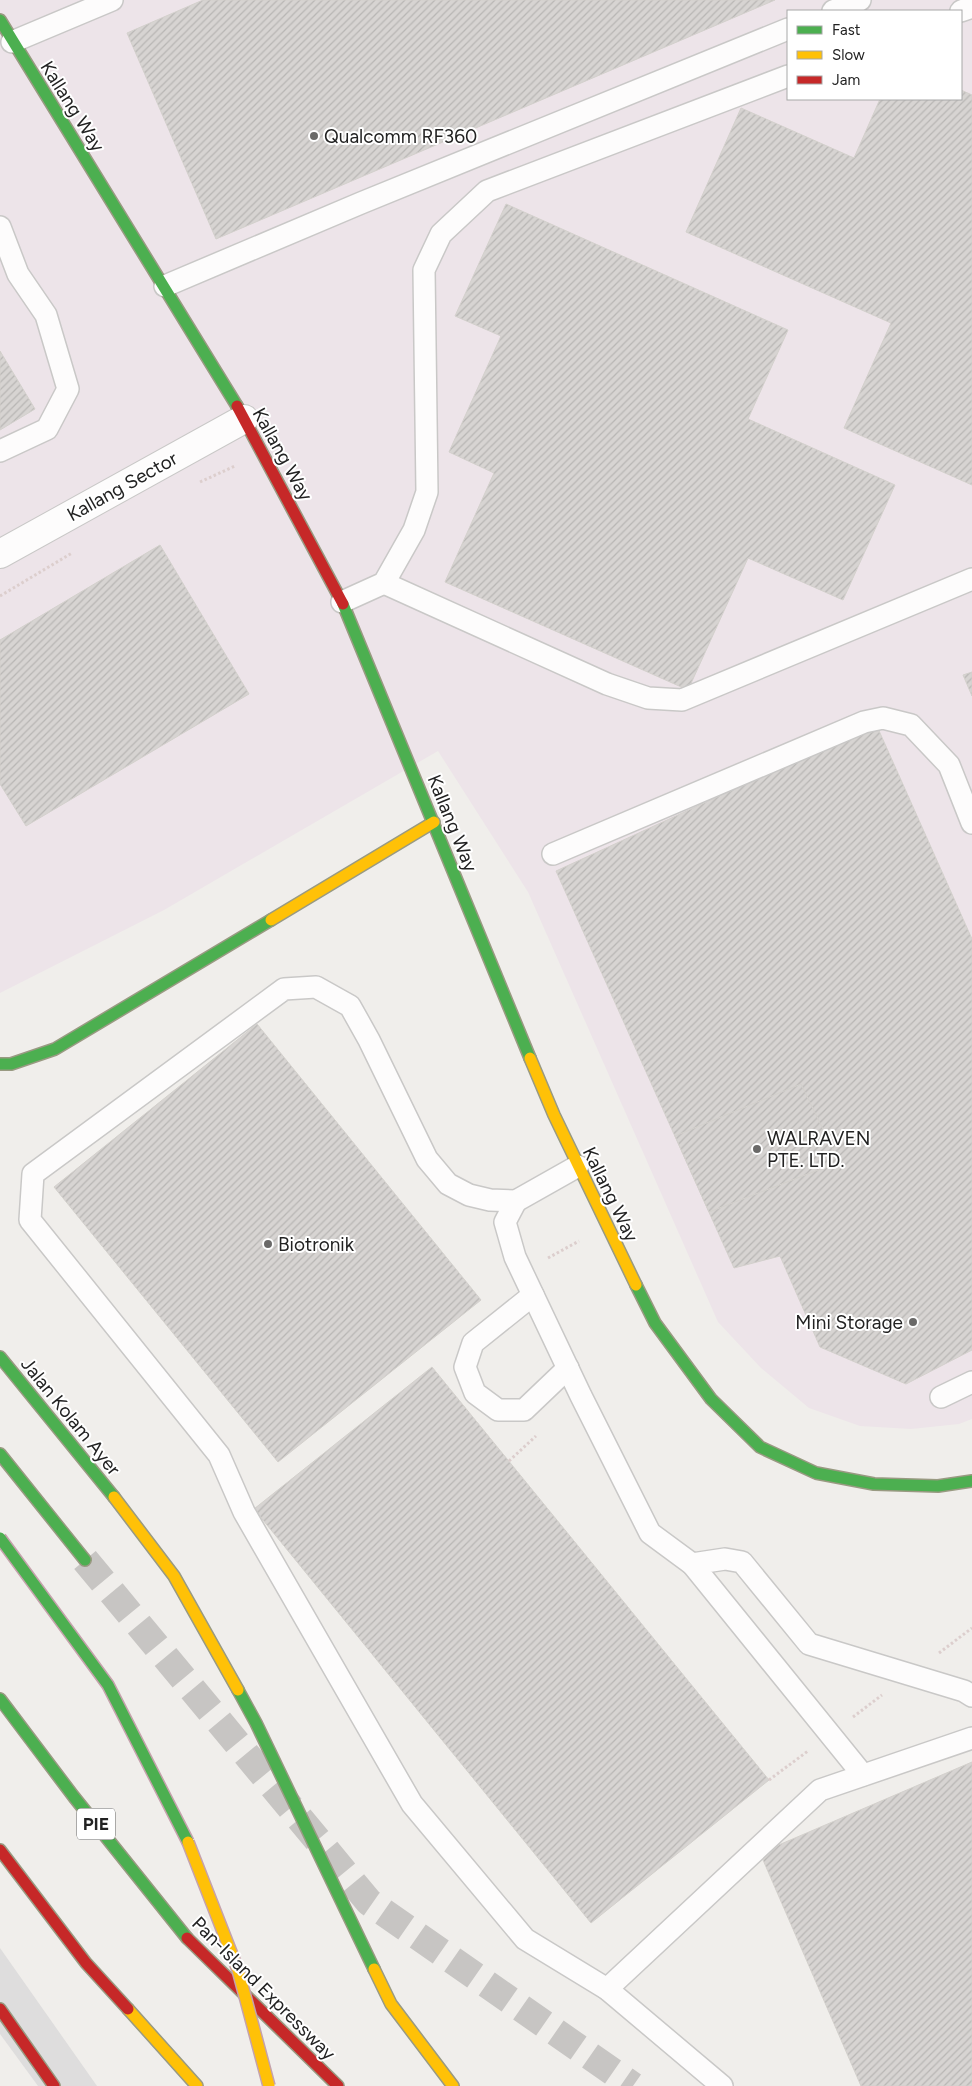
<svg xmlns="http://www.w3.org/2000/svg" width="972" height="2086" viewBox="0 0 972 2086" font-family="Figtree,sans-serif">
<defs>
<pattern id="building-hatch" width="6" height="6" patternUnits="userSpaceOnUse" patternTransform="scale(1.25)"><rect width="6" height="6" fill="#d7d4d2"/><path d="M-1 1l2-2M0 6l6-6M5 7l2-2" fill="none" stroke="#b8b6b4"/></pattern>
</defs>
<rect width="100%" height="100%" fill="#f0eeeb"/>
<path fill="#ede4e9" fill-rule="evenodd" d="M0,0H972V1419L959,1424L911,1429L860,1426L809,1408L761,1368L718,1322L528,892L438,751L164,910L0,993ZM788,11H961V99H788Z"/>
<polygon fill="#dedddd" points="0,1948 97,2086 38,2086 0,2034"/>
<g fill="url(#building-hatch)" stroke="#d3d0cc">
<polygon points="203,0 775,0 216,239 127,33"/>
<polygon points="961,90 972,95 972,485 844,428 891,323 686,232 741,108 854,158 880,99 961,99"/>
<polygon points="506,204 788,330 748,419 895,485 843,600 748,558 688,690 445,582 494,473 449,452 501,336 455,316"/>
<polygon points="0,351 35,409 0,430"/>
<polygon points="160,545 249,694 26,826 0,784 0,640"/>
<polygon points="972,672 972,696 963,675"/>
<polygon points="876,724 972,939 972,1350 906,1384 820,1347 780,1256 734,1268 556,871"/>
<polygon points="257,1024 481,1300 278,1462 54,1187"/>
<polygon points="801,1084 839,1162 709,1212 675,1136"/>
<polygon points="432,1367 769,1780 591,1923 254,1509"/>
<polygon points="972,1762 972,2086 861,2086 760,1853"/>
</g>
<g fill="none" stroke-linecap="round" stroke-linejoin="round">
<polyline stroke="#c7c5c3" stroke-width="28" stroke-dasharray="28 14" stroke-linecap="butt" points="85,1560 369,1902 633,2086"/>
<g stroke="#c9c8c7" stroke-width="24">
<g id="lane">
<polyline points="833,11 860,0"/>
<polyline points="961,11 972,7"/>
<polyline points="12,42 112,0"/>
<polyline points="0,227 18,274 46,315 68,389 47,429 0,451"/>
<polyline points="165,286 361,203 788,29"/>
<polyline points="384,583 607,684 648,698 682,700 972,579"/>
<polyline points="342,602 384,583 414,530 427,492 424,270 441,234 487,191 788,76"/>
<polyline points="553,854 864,722 883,718 911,725 949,765 972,823"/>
<polyline points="578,1166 516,1201 490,1200 469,1195 448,1184 427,1159 369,1040 350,1006 316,987 284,989 33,1174 30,1220 219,1455 244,1512 412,1804 525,1939 607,1989 722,2086"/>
<polyline points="516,1201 505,1222 515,1257 581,1396 650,1533 692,1564"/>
<polyline points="533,1295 473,1343 465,1367 475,1393 498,1410 524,1410 568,1368"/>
<polyline points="941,1397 972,1382"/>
<polyline points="863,1775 692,1564 725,1559 742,1562 809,1644 964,1691 972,1696"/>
<polyline points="607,1989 820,1790 972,1738"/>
</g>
</g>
<g stroke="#c9c8c7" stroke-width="30">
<polyline id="street" points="0,554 244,419"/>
</g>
<g stroke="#999a82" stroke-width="14">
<g id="fast">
<polyline points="0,20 237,406"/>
<polyline points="343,604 530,1058"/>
<polyline points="0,1064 11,1064 55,1049 271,920"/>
<polyline points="636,1285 655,1323 711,1399 760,1447 816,1473 874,1484 938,1486 972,1481"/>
<polyline points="0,1357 114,1497"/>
<polyline points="0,1454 85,1560"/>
<polyline points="238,1690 256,1723 374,1969"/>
<polyline points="0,1699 74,1797 187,1938"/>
</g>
</g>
<g stroke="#999a82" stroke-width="14">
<g id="slow">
<polyline points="271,920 434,822"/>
<polyline points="530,1058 554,1115 636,1285"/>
<polyline points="114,1497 174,1576 238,1690"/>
<polyline points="374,1969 391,2004 453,2086"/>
<polyline points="128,2009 197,2086"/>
</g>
</g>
<g stroke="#999a82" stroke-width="14">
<g id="jam">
<polyline points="237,406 343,604"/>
<polyline points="0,1850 86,1963 128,2009"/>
<polyline points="187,1938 338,2086"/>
<polyline points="0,2009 54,2086"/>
</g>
</g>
<g stroke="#dccecd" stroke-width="3" stroke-dasharray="2.5 2.5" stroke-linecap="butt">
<polyline points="200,482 235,466"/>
<polyline points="0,596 72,553"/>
<polyline points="548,1258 579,1241"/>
<polyline points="509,1461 536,1436"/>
<polyline points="939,1653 972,1628"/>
<polyline points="853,1717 882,1695"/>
<polyline points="769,1780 808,1751"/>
</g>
<use href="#lane" stroke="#fdfcfc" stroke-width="21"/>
<use href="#street" stroke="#fdfcfc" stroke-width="28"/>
<use href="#fast" stroke="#4caf50" stroke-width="11"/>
<use href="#slow" stroke="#ffc107" stroke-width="11"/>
<use href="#jam" stroke="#c62828" stroke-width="11"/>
<g stroke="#c5a2ac" stroke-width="14" stroke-linecap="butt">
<polyline id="fast-bridge" points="0,1538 108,1685 188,1842"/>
</g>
<g stroke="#c5a2ac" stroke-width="14" stroke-linecap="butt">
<polyline id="slow-bridge" points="188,1842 238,1970 269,2086"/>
</g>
<use href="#fast-bridge" stroke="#4caf50" stroke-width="11"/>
<use href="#slow-bridge" stroke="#ffc107" stroke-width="11"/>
</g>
<g fill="#6a6968" stroke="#fff" stroke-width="2">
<circle cx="314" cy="136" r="5"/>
<circle cx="757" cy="1149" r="5"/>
<circle cx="268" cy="1244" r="5"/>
<circle cx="913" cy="1322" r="5"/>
</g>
<g text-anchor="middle" stroke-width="4" stroke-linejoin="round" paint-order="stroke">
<rect fill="#fff" stroke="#646464" stroke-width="1" x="77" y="1808.5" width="38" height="31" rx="4"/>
<g font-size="18" font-weight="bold" fill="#222">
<text x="96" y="1830">PIE</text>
</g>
<g font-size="19" fill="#222" stroke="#fff">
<text transform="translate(73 106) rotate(58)" y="7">Kallang Way</text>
<text transform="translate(283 454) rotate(61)" y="7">Kallang Way</text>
<text transform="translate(122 486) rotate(-29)" y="7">Kallang Sector</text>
<text transform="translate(453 823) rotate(68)" y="7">Kallang Way</text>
<text transform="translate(611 1194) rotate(64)" y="7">Kallang Way</text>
<text transform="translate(71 1416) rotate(51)" y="7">Jalan Kolam Ayer</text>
<text transform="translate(264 1988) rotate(45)" y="7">Pan-Island Expressway</text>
</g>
<g font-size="19" fill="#222" stroke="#fff" text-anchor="start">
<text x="324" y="143">Qualcomm RF360</text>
<text x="767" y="1145">WALRAVEN<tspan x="767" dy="22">PTE. LTD.</tspan></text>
<text x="278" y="1251">Biotronik</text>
<text x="903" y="1329" text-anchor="end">Mini Storage</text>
</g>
</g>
<rect x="787" y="10" width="175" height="90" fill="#ffffff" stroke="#a7a7a7"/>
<rect x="797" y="26" width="25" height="8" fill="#4caf50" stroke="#a7a7a7"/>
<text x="832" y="35" font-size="15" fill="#222222">Fast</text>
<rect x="797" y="51" width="25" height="8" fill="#ffc107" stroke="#a7a7a7"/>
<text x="832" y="60" font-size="15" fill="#222222">Slow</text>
<rect x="797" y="76" width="25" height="8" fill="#c62828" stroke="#a7a7a7"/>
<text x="832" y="85" font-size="15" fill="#222222">Jam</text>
</svg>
